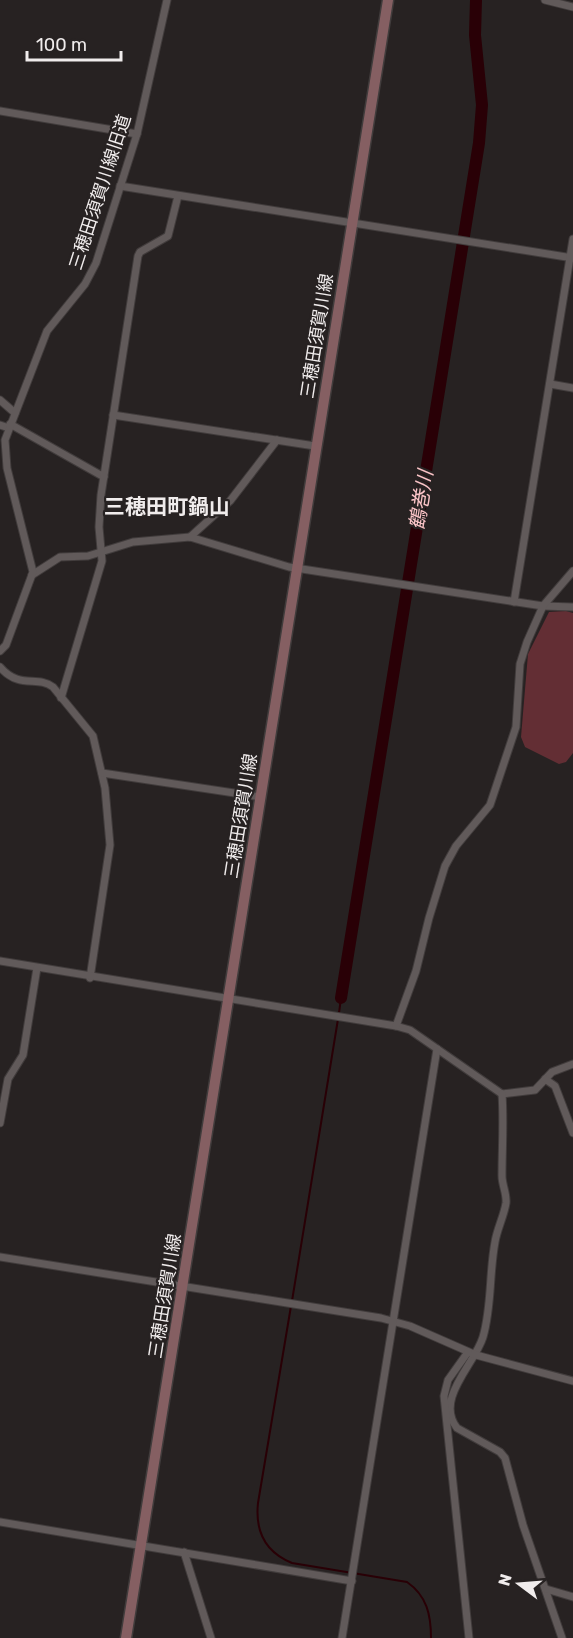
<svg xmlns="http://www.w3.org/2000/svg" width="573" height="1638" viewBox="0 0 573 1638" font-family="Rubik,'Noto Sans JP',sans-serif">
<rect width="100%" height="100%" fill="#272222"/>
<polygon fill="#632e34" points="566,611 573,613 573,753 566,762 559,764 525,747 521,737 528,654 549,612"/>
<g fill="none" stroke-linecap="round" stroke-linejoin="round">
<g stroke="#290006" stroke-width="2">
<polyline points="339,1013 341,998"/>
<polyline points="292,1301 338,1019"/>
<path d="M291,1306L258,1503C255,1531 265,1552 292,1563L407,1582C427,1596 431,1615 431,1638"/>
</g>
<polyline stroke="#290006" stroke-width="12" points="341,998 479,143 482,105 475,35 476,0"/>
<g stroke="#413c3c" stroke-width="9">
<g id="street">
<polyline points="545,0 573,7"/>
<polyline points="0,111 137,134"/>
<polyline points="120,186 573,258"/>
<polyline points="550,384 573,388"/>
<polyline points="0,400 15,413"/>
<polyline points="113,415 315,446"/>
<polyline points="10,424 104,477"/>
<polyline points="0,425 9,428"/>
<polyline points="190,537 230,501 277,440"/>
<polyline points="32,575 60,557 88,556 133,542 190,537 289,567 543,606 573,607"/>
<polyline points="514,602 573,239"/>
<polyline points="0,651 6,645 33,572 7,468 5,440 47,331 85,284 96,263 137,134 167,0"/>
<path d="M0,667C20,690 37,675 53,687L93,736L105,788L110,845L90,978"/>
<polyline points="61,698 102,561 99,527 101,495 138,256 140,252 168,236 178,196"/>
<polyline points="102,773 261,797"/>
<polyline points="0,961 396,1026 410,1030 502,1094 535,1090 552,1072 573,1064"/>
<polyline points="396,1026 416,971 429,918 445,866 456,846 490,805 516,727 520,664 527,642 543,606 573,571"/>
<polyline points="545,1079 555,1086 573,1133"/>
<path d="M502,1094C504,1121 502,1148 502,1176C502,1185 507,1194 506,1203C504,1216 497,1229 495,1242C489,1274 492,1306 483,1337C475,1364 434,1399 457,1428L500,1452L505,1458L523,1525L562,1638"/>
<polyline points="0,1123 8,1079 23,1055 37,968"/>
<polyline points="0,1257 381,1318 410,1326 476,1355 573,1381"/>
<polyline points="468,1352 448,1380 444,1396 469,1638"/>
<polyline points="0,1522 352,1581"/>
<polyline points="184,1552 211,1638"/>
<polyline points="546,1589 573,1597"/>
<polyline points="342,1638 437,1049"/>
</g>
</g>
<g stroke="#413c3c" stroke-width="13">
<polyline id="secondary" points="126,1638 388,0"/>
</g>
<use href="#street" stroke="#615a5a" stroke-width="7"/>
<use href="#secondary" stroke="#855f62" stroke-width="10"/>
</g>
<g text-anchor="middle" stroke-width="4.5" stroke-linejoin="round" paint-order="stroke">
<g font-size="18" fill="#f0ecec" stroke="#272222">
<text transform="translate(100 192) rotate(-72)" y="6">三穂田須賀川線旧道</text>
<text transform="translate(317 336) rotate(-81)" y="6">三穂田須賀川線</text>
<text transform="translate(241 816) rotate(-81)" y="6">三穂田須賀川線</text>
<text transform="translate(165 1296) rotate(-81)" y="6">三穂田須賀川線</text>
</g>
<g font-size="20" font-style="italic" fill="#fbc4c7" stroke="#272222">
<text transform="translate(421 500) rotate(-81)" y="7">鶴巻川</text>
</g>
<g font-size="21" font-weight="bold" fill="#f0ecec" stroke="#272222">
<text x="167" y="514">三穂田町鍋山</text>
</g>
</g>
<g transform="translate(519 1584) rotate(286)" stroke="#272222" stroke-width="4.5" paint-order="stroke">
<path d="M0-4.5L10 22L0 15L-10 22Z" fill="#f0ecec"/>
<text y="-9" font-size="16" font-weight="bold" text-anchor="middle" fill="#f0ecec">N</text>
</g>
<path d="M27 51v9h94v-9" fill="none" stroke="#f0ecec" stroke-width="3"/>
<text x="36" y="51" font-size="18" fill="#f0ecec" stroke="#272222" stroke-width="4.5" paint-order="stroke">100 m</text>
</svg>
